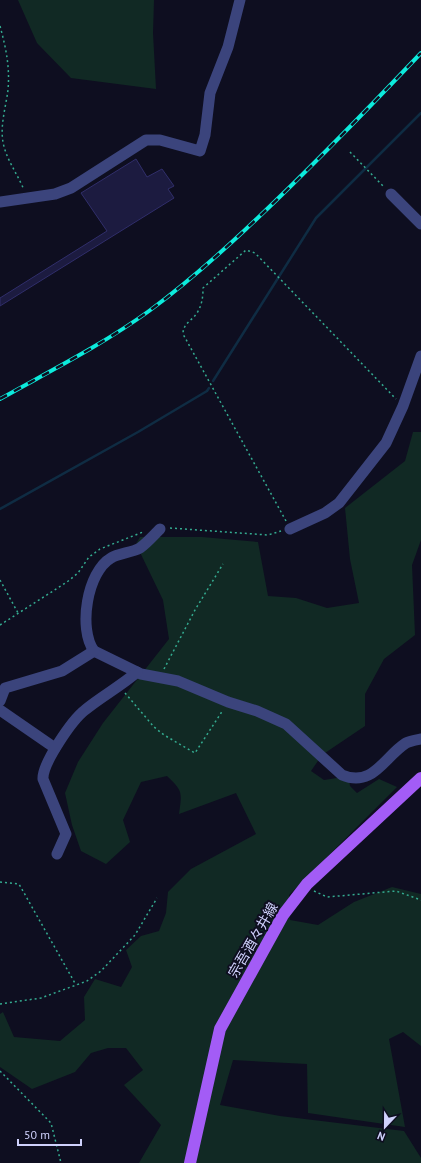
<svg xmlns="http://www.w3.org/2000/svg" width="421" height="1163" viewBox="0 0 421 1163" font-family="'PT Sans','Noto Sans JP',sans-serif">
<rect width="100%" height="100%" fill="#0e0e20"/>
<g fill="#112924">
<polygon points="18,0 154,0 153,33 156,89 71,78 37,43"/>
<path d="M413,432H421V540L412,565L415,635L384,659L365,694V726L322,755L311,771L324,780L337,778L348,771L350,786L357,793L379,779L397,787L289,895L290,920L318,925L354,902L392,887L421,894V1046L403,1032L389,1039L405,1127L308,1113L307,1064L233,1060L220,1105L280,1116L404,1131L421,1158V1163H139L161,1125L124,1085L143,1070L126,1048H108L91,1053L75,1072L32,1089L0,1067V1014L3,1012L14,1037L60,1041L85,1020L84,997L95,979L121,987L132,967L126,950L141,936L159,931L166,913L168,892L191,869L256,834L236,793L179,814C182,792 183,791 167,776L141,782L123,820L130,842L106,864L81,851L72,825L65,793L78,762L103,723L169,639L163,600L136,544L140,537H202L258,542L268,596L296,598L327,608L359,603L350,559L345,508L405,461Z"/>
</g>
<g fill="none" stroke-linecap="round" stroke-linejoin="round">
<g stroke="#0f2c43" stroke-width="2.5">
<polyline points="213,381 316,218 421,113"/>
<polyline points="0,509 138,432 207,391 209,388"/>
</g>
</g>
<polygon fill="#1c1b40" stroke="#302e6a" points="136,159 147,177 162,169 174,186 168,189 174,198 0,306 0,298 107,231 81,193"/>
<g fill="none" stroke-linecap="round" stroke-linejoin="round">
<g stroke="#34ab90" stroke-width="1.5" stroke-dasharray="2 3" stroke-linecap="butt">
<path d="M0,26C6,48 10,67 8,90C6,106 0,125 3,142C6,159 17,173 24,190"/>
<polyline points="350,152 384,187"/>
<path d="M286,521L183,334C183,323 192,321 197,313C202,305 203,297 203,288L246,250L255,253L396,399"/>
<polyline points="170,528 268,535 281,531"/>
<polyline points="0,580 18,613"/>
<polyline points="0,625 67,582 78,573 89,557 100,549 143,532"/>
<polyline points="164,669 195,610 223,564"/>
<polyline points="125,693 154,727 164,735 195,753 223,710"/>
<polyline points="0,882 19,884 76,985"/>
<polyline points="314,891 327,897 396,891 421,900"/>
<polyline points="0,1004 41,998 87,981 101,971 135,935 157,898"/>
<polyline points="0,1071 51,1123 61,1163"/>
</g>
<g stroke="#3b447c" stroke-width="11">
<polyline points="391,194 421,224"/>
<polyline points="0,202 55,194 71,188 146,140 160,140 200,151 205,135 210,93 228,47 240,0"/>
<path d="M160,529C154,535 147,543 140,548C131,553 119,553 111,558C87,572 78,629 94,651L141,674L178,681L228,702L257,711L286,724L342,775C373,788 384,757 406,743C410,741 416,740 421,739"/>
<polyline points="290,529 325,513 339,503 386,443 403,406 421,356"/>
<polyline points="0,701 5,688 62,671 94,651"/>
<polyline points="0,710 55,748"/>
<path d="M57,854L66,834L43,779C42,764 72,720 85,710C102,696 121,686 137,672"/>
</g>
<polyline stroke="#a35cf6" stroke-width="12" points="190,1163 220,1029 283,915 307,884 421,778"/>
<g stroke="#0cebdc" stroke-width="4">
<path id="rail" d="M0,399C50,371 102,345 149,311C183,286 215,258 246,229C306,173 364,113 421,53"/>
</g>
<use href="#rail" stroke="#0e0e20" stroke-width="2.5" stroke-dasharray="8" stroke-linecap="butt"/>
</g>
<g text-anchor="middle" stroke-width="4" stroke-linejoin="round" paint-order="stroke">
<g font-size="14" fill="#cfd1fc" stroke="#0e0e20">
<text transform="translate(253 940) rotate(-60)" y="5">宗吾酒々井線</text>
</g>
</g>
<g transform="translate(385 1127) rotate(202)" stroke="#0e0e20" stroke-width="3" paint-order="stroke">
<path d="M0-3L7 15L0 10L-7 15Z" fill="#cfd1fc"/>
<text y="-6" font-size="11" font-weight="bold" text-anchor="middle" fill="#cfd1fc">N</text>
</g>
<path d="M18 1139v6h63v-6" fill="none" stroke="#cfd1fc" stroke-width="2"/>
<text x="24" y="1139" font-size="12" fill="#cfd1fc" stroke="#0e0e20" stroke-width="3" paint-order="stroke">50 m</text>
</svg>
